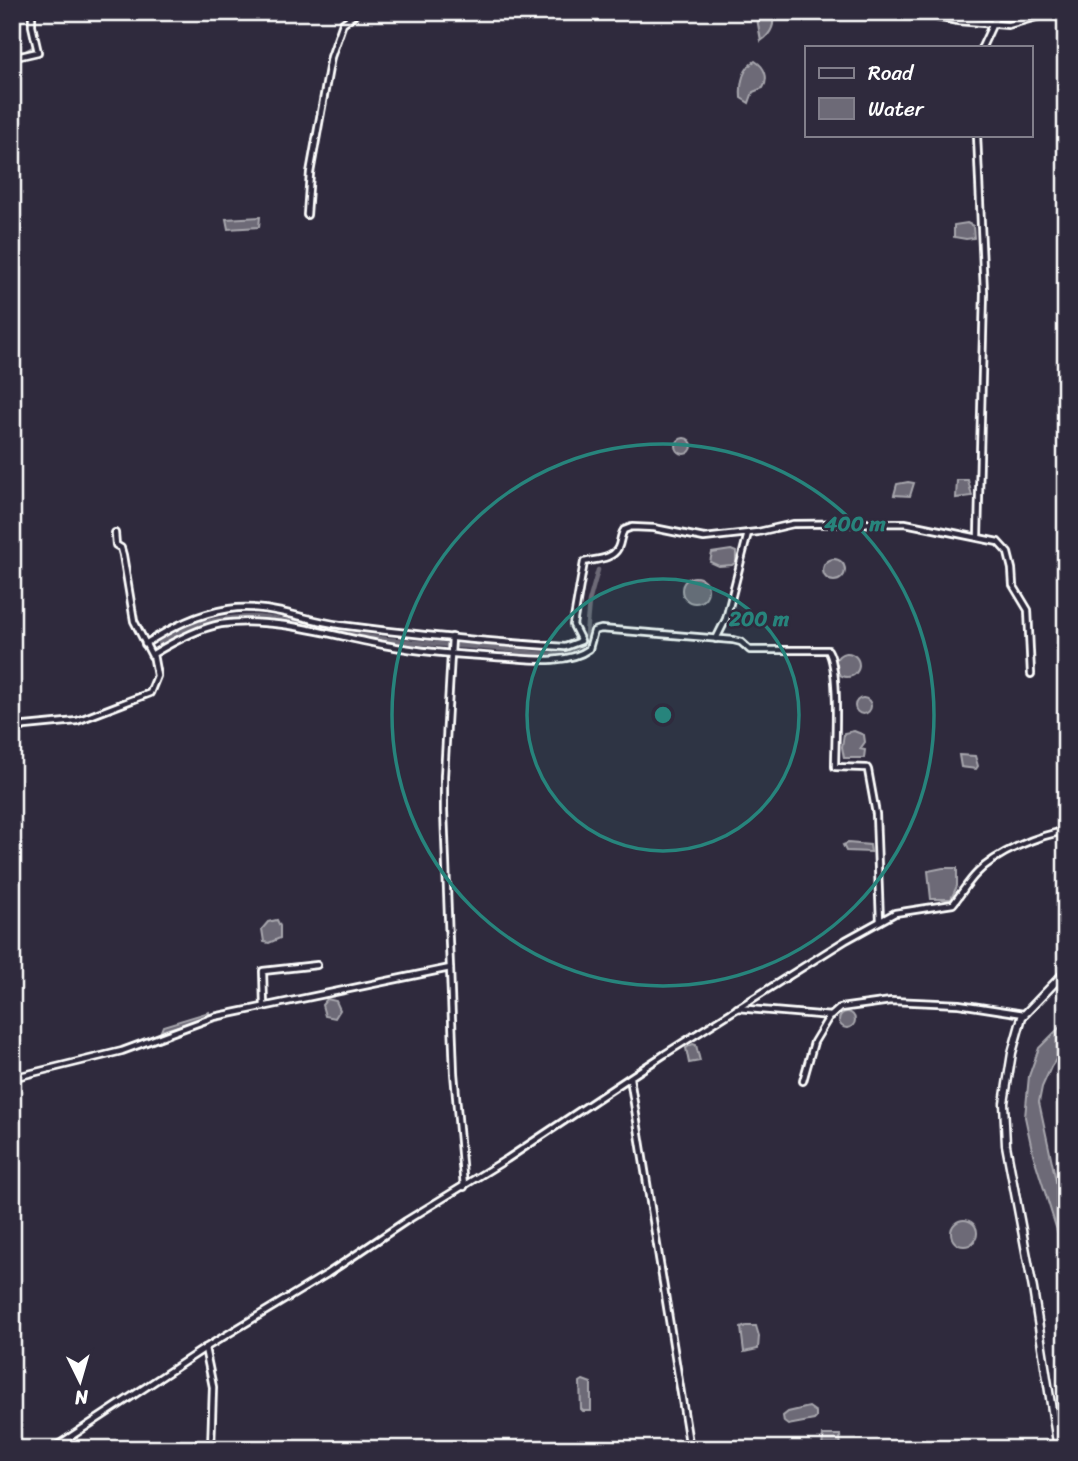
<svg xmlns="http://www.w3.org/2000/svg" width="1078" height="1461" viewBox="0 0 1078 1461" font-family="Sriracha,sans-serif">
<rect width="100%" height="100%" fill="#2f2a3d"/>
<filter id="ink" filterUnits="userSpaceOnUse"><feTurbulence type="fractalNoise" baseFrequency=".0143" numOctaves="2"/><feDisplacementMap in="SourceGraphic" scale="14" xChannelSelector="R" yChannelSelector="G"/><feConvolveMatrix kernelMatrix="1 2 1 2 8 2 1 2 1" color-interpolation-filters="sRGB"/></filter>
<g filter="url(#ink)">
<g fill="#6d6a77" stroke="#a7a6ad" stroke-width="2">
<path d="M772,12C776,25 771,34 761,41L756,13Z"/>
<path d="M755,61C765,67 769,78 763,88L753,92L749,103L741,98C740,84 742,69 755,61Z"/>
<polygon points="260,217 259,227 228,229 226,219"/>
<polygon points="967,223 973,226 974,238 966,239 954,237 954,225"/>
<circle cx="684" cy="446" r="8"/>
<polygon points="957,480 968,480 972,496 956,498"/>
<polygon points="908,482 914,483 910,496 894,495 897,484"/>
<polygon points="731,550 736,552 736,562 732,565 719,566 710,562 712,553"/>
<circle cx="834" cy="570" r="11"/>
<circle cx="695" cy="590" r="13"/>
<circle cx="847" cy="665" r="12"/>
<circle cx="863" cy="706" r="8"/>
<polygon points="854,731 864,735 865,742 860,749 865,750 864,758 844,758 842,747 844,733"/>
<polygon points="959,755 975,756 978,766 976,769 961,767"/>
<polygon points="848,843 870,845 871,852 846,851 843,845"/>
<polygon points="943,868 957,868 957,886 951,899 931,899 928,871"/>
<polygon points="277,920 280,926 280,938 269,943 264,942 262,929 268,922"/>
<polygon points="327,999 336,1001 340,1010 335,1018 325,1016 322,1005"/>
<circle cx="847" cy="1020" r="8"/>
<polygon points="209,1012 209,1017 161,1031 163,1026"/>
<polygon points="1066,1021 1066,1045 1051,1067 1042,1087 1039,1102 1058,1190 1066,1217 1066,1259 1033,1154 1025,1117 1029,1076 1039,1048"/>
<polygon points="693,1044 696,1045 700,1061 689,1063 686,1048"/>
<circle cx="964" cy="1233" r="13"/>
<polygon points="746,1326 756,1326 759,1336 758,1349 744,1352 741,1328"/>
<polygon points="583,1380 591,1383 591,1411 583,1411 581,1409 580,1382"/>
<polygon points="809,1407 816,1412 816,1418 814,1420 788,1425 784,1422 783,1416 788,1412"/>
<polygon points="823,1435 840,1435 841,1449 822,1449"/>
</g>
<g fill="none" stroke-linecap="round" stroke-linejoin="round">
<g stroke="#a7a6ad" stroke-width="2">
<polyline points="28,12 31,32"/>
<polyline points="12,52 25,51 34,46 33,41"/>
</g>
<path stroke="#6d6a77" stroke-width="4.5" d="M160,643C171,637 182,631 193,626C206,620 237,617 251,617C288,618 321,630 357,635C405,643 453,645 501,649C528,651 561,661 585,645L589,602L598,570"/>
<g stroke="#fff" stroke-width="10">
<g id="street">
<polyline points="892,12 919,14 958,21 1008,25 1054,12"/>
<polyline points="982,47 995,19 995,12"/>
<polyline points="12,58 38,52 32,26 32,12"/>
<polyline points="977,135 984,292 978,537"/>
<polyline points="307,215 310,173 331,57 343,23 358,12"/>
<polyline points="115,533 116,545 121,548 123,555 134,621 152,656"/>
<polyline points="452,637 444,776 444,811 454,1073 464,1187"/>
<polyline points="716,639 726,619 748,533"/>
<path d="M145,644C172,627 197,614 229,609C267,603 303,620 340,625C415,635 490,642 565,647L581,641L573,625L584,562C595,559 612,560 618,548C621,542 620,536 624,530L632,527L654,528L704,538L758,532L793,524L905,523L998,542L1008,553L1012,569L1013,585L1028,610L1031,674"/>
<path d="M12,731L25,726L77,721L150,693L157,676L153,654C173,642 199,628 221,624C272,616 334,636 384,645C426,653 469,655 511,658C534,660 569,664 589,649L594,631L601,629L733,640L741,642L750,650H828C840,670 835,741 835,767L867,768L868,770L876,814L880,921"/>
<polyline points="264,1006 263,971 317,965"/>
<polyline points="737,1008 831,1016 840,1008 891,1001 959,1004 1024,1014"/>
<polyline points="12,1078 122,1051 214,1017 450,968"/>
<polyline points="630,1078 690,1449"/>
<polyline points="803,1081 814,1042 829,1017"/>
<polyline points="205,1348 213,1387 211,1449"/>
<path d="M52,1449L205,1348L327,1274L406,1221L507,1159L665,1054L846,940L895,913L953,904C961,894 968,882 977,873C996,853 1038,835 1066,831"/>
</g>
</g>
<g stroke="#fff" stroke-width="11">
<polyline id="primary" points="1058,1449 1033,1289 1006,1145 1004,1103 1012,1053 1022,1017 1066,971"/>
</g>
<use href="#street" stroke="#2f2a3d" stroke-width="4.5"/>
<use href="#primary" stroke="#2f2a3d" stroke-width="6"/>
</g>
</g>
<circle cx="663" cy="715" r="136" fill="#27847c" fill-opacity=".12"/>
<g fill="none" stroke="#27847c" stroke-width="3.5">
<circle cx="663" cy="715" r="136"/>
<circle cx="663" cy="715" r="271"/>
</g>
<circle cx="663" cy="715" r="10" fill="#27847c" stroke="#2f2a3d" stroke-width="3.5"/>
<g font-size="21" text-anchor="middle" font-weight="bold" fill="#27847c" stroke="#2f2a3d" stroke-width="5" stroke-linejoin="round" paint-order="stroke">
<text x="855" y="531">400 m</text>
<text x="759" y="626">200 m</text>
</g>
<rect width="1078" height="1461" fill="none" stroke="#2f2a3d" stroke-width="42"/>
<rect x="21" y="21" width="1036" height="1419" fill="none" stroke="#fff" stroke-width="2.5" filter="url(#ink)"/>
<rect x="805" y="46" width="228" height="91" fill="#2f2a3d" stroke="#827f8b" stroke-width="2"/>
<rect x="819" y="68" width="35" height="10" fill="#2f2a3d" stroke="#827f8b" stroke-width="2"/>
<text x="868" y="80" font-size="21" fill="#ffffff">Road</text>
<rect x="819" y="98" width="35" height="21" fill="#6d6a77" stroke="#827f8b" stroke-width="2"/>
<text x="868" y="116" font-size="21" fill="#ffffff">Water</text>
<g transform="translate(80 1381) rotate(175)" stroke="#2f2a3d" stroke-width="5" paint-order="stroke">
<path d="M0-5L12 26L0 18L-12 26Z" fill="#ffffff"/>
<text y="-10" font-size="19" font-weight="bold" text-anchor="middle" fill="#ffffff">N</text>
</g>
</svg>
